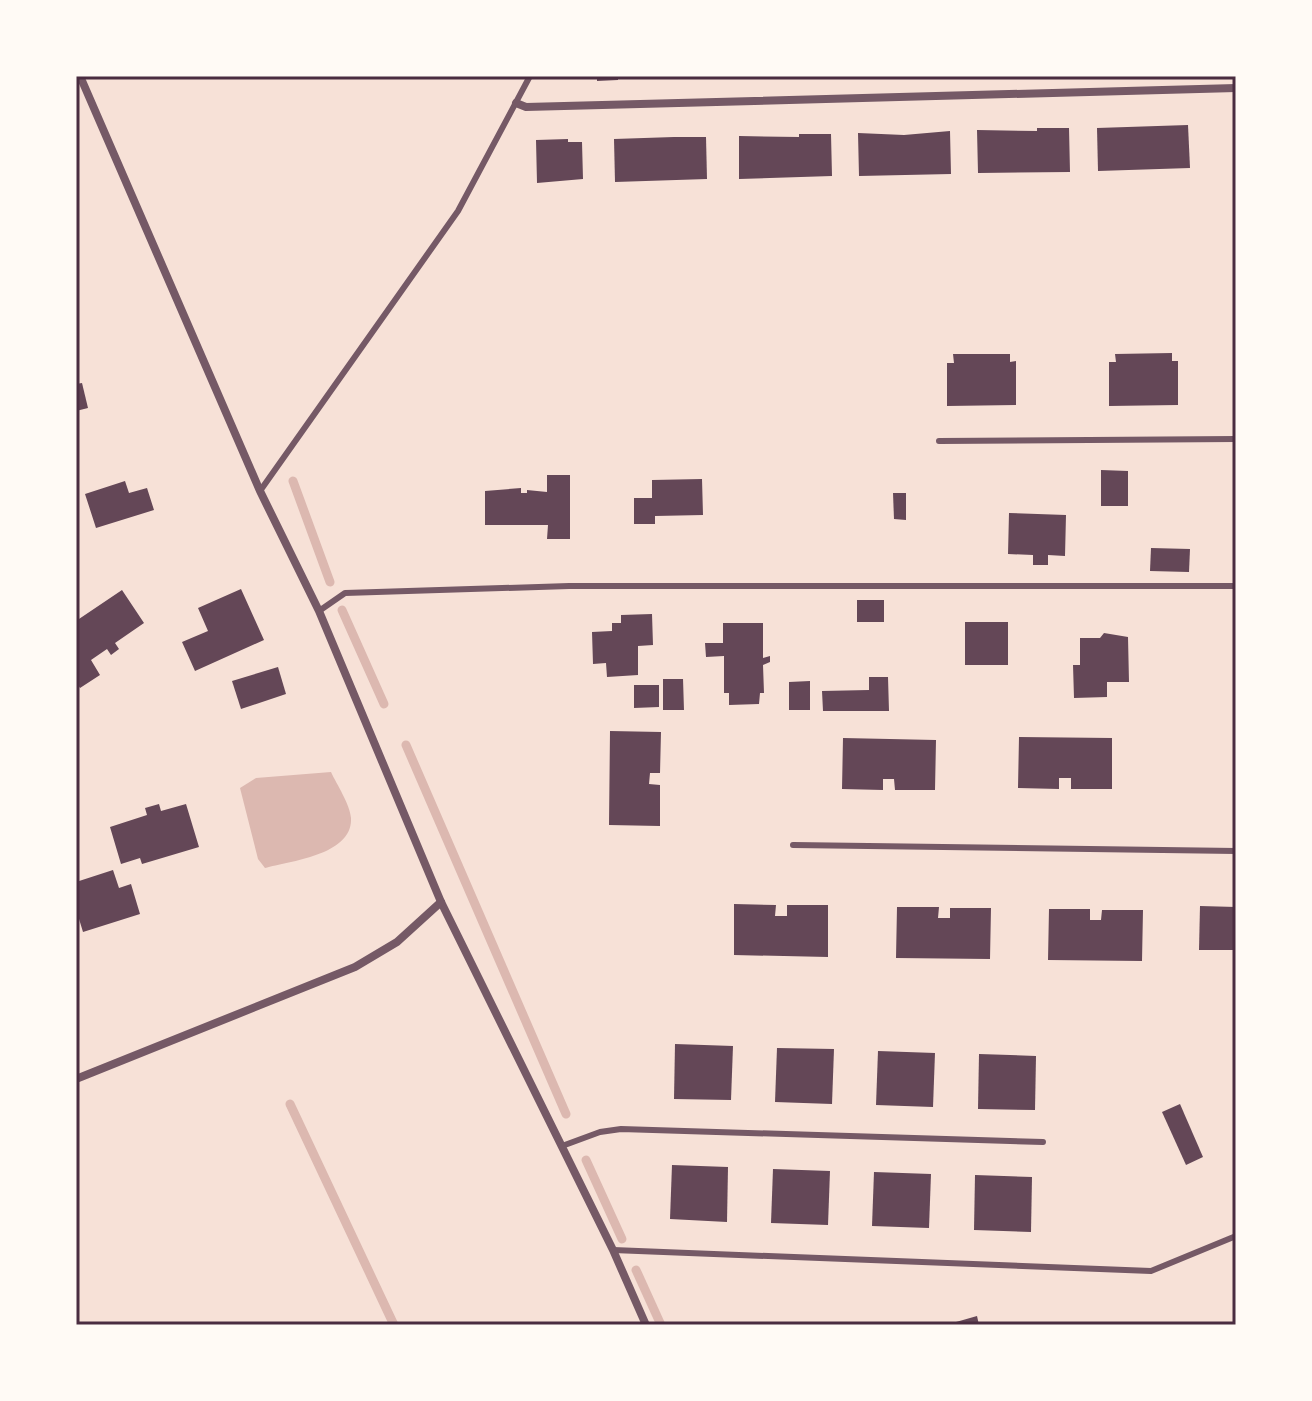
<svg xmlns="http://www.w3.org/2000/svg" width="1312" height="1401" viewBox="0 0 1312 1401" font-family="Karla,sans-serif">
<rect width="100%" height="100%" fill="#f7e1d7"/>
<path fill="#dcb8b0" d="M331,772C337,785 350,804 351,818C353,855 290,861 265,868L258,859L240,788L256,778Z"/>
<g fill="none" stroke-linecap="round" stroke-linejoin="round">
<g stroke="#dcb8b0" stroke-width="9">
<polyline points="293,481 330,582"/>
<polyline points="342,610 384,704"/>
<polyline points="406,745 566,1114"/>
<polyline points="290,1104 394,1325"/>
<polyline points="586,1160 622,1239"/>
<polyline points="636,1270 661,1325"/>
</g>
</g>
<g fill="#644757">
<polygon points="597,76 618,76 618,80 597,81"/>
<polygon points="1188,125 1190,168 1098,171 1097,128"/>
<polygon points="1037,128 1069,128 1070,172 978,173 977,130 1037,131"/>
<polygon points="950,131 951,174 859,176 858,133 904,135"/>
<polygon points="799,134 831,134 832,176 739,179 739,136 799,137"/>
<polygon points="674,137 706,137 707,179 615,182 614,139"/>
<polygon points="568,139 568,142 582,142 583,179 537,183 536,140"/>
<polygon points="1172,353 1172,361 1178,361 1178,405 1109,406 1109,362 1116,362 1115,354"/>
<polygon points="953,354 1010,354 1010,362 1016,361 1016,405 947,406 947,363 954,363"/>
<polygon points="82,383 88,408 76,411 76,384"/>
<polygon points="1101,470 1128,471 1128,506 1101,506"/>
<polygon points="547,475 570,475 570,539 547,539 548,525 485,525 485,491 521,488 521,493 527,493 527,490 547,492"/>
<polygon points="702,479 703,515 655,516 655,524 634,524 634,498 652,498 652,480"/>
<polygon points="125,481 129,493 147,488 154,510 96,528 85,494"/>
<polygon points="893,493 906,493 906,520 894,519"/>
<polygon points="1009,513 1066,515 1065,556 1048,555 1048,565 1033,565 1033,555 1008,554"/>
<polygon points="1151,548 1190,549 1189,572 1150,571"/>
<polygon points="241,589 264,640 195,671 182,642 208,631 198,608"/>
<polygon points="122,590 144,623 115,643 119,649 111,655 107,649 91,660 100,675 80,688 76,682 76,621"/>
<rect x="857" y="600" width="27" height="22"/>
<polygon points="652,614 653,645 638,646 638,675 607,677 606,663 593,664 592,632 612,631 612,623 621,623 621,615"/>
<rect x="965" y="622" width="43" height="43"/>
<polygon points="723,623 763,623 763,658 770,656 770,662 763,665 764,693 760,693 759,704 729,705 729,693 724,693 724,656 706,657 705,643 723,643"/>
<polygon points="1104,633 1128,637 1129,682 1107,682 1107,697 1074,698 1073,665 1080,665 1080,638 1100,638"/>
<polygon points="278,667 286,694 241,709 232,681"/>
<polygon points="869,677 888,677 889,711 823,711 822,691 869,690"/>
<polygon points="663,679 683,679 684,710 663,710"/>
<polygon points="810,681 810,710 789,710 789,682"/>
<polygon points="634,685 659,685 659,707 634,708"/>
<polygon points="610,731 661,732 660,773 650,773 649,784 660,785 660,826 609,825"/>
<polygon points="1019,737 1112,738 1112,789 1071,789 1071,778 1059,778 1059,789 1018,788"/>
<polygon points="843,738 936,740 935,790 895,790 894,779 883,779 883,790 842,789"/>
<polygon points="159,804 161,811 186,804 199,847 142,864 140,858 121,864 110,827 147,815 145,808"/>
<polygon points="113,870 119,888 131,884 140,914 83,932 76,909 76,882"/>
<polygon points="734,904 776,905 775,916 787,916 787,905 828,905 828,957 734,955"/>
<polygon points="1200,906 1236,907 1236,950 1199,950"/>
<polygon points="897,907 939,907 938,918 950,918 950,908 991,908 990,959 896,958"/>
<polygon points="1049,909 1090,909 1090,920 1101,920 1102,910 1143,910 1142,961 1048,960"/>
<polygon points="675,1044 733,1046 731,1100 674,1099"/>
<polygon points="777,1048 834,1049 832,1104 775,1102"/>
<polygon points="878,1051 935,1053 933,1107 876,1105"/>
<polygon points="979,1054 1036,1056 1035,1110 978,1109"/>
<polygon points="1180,1104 1203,1157 1186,1165 1162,1112"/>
<polygon points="672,1165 728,1167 727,1222 670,1219"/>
<polygon points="773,1169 830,1171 828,1225 771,1223"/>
<polygon points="874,1172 931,1174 929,1228 872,1226"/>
<polygon points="975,1175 1032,1177 1031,1232 974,1230"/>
<polygon points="977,1316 979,1325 949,1325 949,1324"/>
</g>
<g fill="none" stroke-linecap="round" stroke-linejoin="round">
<g stroke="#755966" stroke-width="6">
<polyline points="939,441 1236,439"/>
<polyline points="260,491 458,211 530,76"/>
<polyline points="319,611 345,593 569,586 1236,586"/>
<polyline points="793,845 1236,851"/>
<polyline points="562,1146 600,1132 621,1129 1043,1142"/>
<polyline points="613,1250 1151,1271 1236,1236"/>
</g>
<g stroke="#755966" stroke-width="8">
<polyline points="80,76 260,491 319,611 441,902 613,1250 646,1325"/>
<polyline points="516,103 526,107 1236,88"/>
<polyline points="76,1079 355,967 397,942 441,902"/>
</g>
</g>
<rect width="1312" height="1401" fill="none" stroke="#fffaf5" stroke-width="156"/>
<rect x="78" y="78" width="1156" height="1245" fill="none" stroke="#4a2c40" stroke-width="3"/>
</svg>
